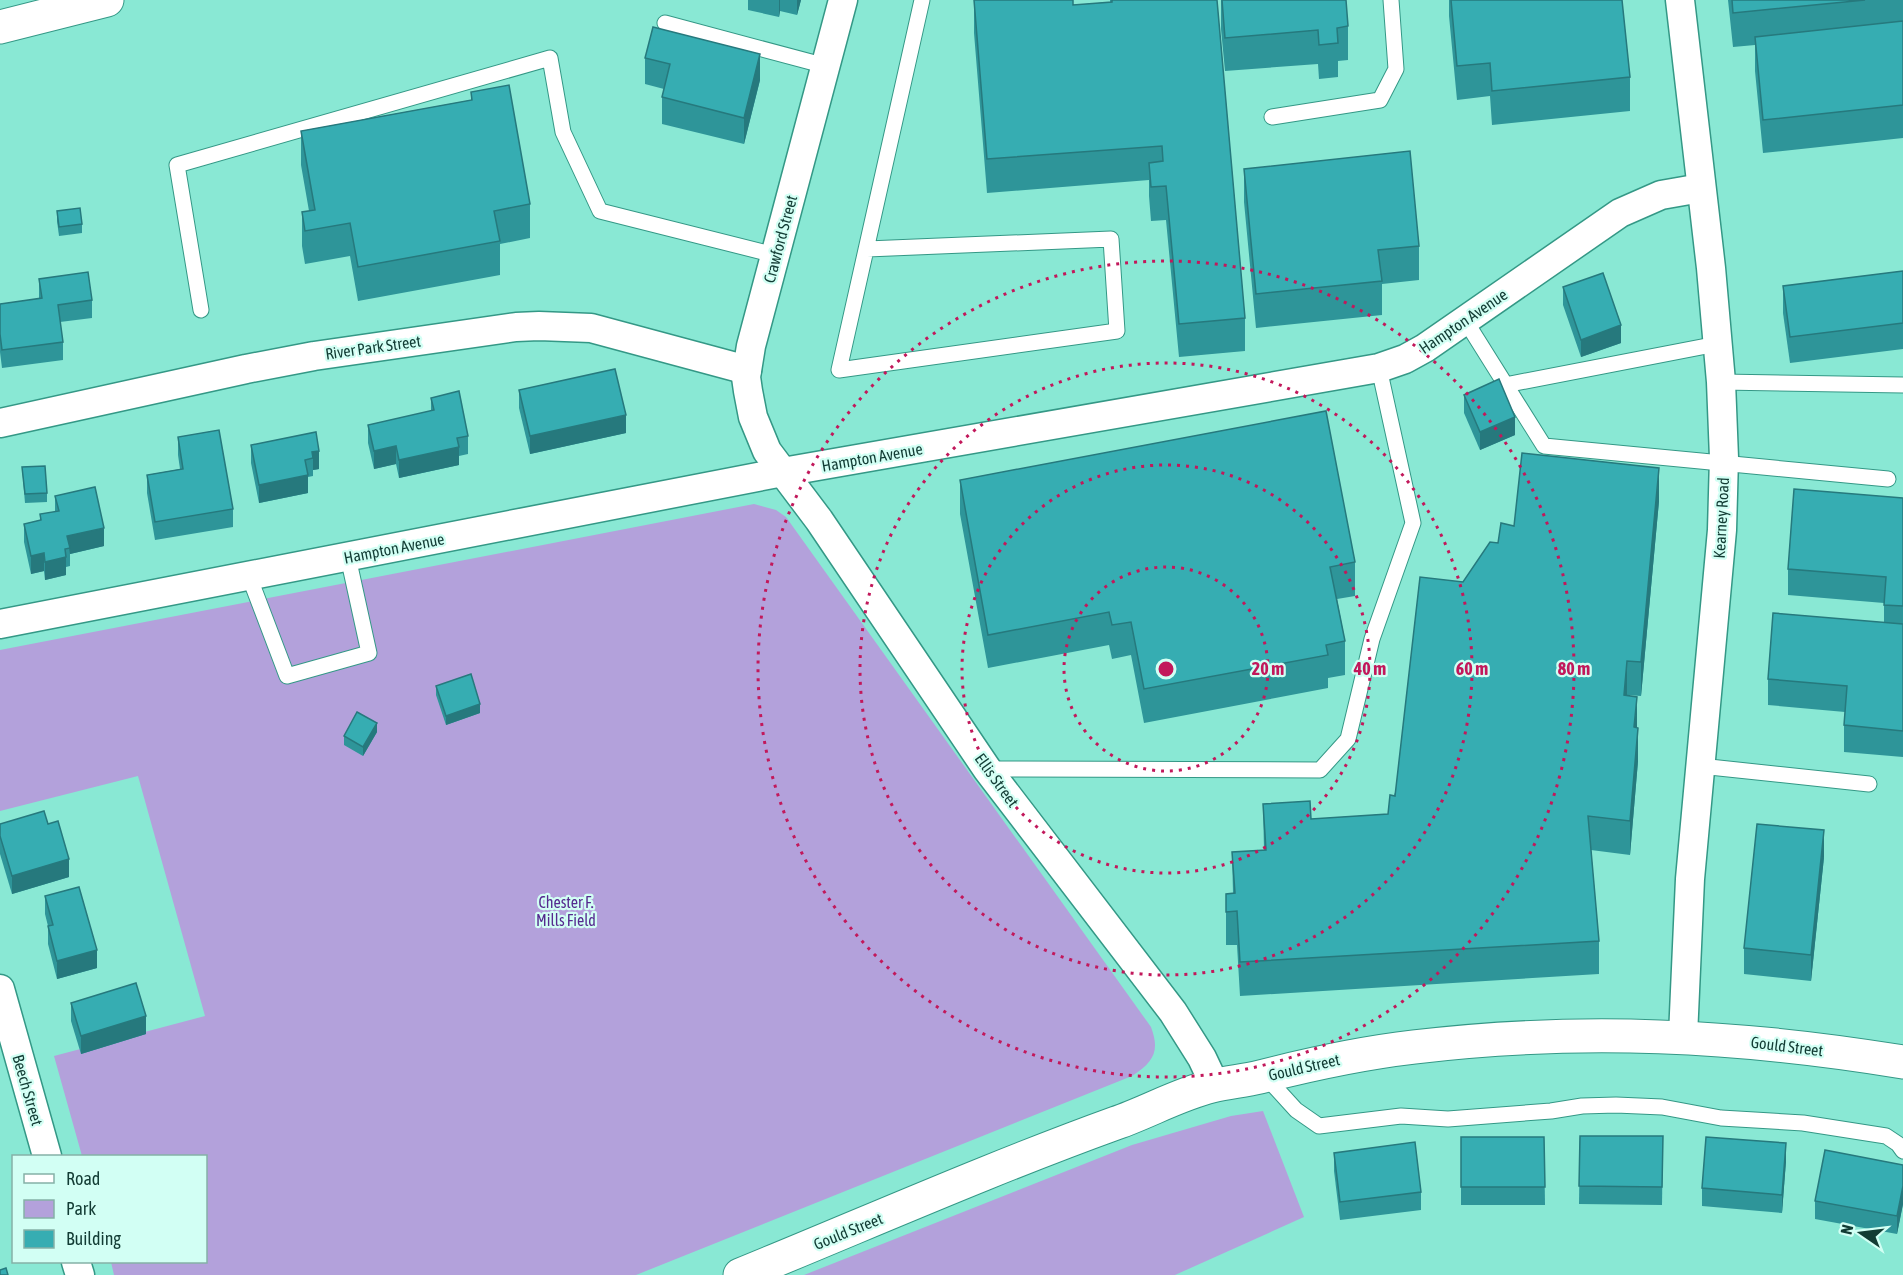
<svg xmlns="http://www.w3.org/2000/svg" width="1903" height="1275" viewBox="0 0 1903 1275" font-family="'Asap Condensed',sans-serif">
<rect width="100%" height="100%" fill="#89e8d4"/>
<g fill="#b3a1db">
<path d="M754,504L776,510L786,517L1151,1027C1160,1051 1154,1062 1132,1076L636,1275H114L111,1262H206V1156H82L54,1056L205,1016L138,776L0,811V650Z"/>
<polygon points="1263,1111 1304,1217 1175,1275 804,1275 1132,1145 1231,1116"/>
</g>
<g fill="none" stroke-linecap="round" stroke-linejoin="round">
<g stroke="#349886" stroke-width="17">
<g id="service">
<polyline points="665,23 826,66"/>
<polyline points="1272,117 1380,100 1396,69 1391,0"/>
<polyline points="867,249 1111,239 1117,331 839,370 922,0"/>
<polyline points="201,310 177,165 550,58 563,132 600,211 775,255"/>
<polyline points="1465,320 1544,446 1888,479"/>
<polyline points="1721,382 1903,385"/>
<polyline points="1505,385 1717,344"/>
<polyline points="249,576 287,676 369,653 348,557"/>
<polyline points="1700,766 1869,784"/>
<polyline points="987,769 1320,770 1348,739 1372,639 1413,523 1379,368"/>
<polyline points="1265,1076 1296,1110 1319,1126 1401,1116 1448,1119 1551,1111 1582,1106 1616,1105 1662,1107 1721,1118 1803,1123 1886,1136 1898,1144 1903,1151"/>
</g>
</g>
<g stroke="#349886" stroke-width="31">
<g id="minor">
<polyline points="843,0 751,346 746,377 748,391 753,417 767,451 819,520 987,769 1173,1012 1202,1058 1211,1077 1211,1086"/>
<polyline points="1680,0 1711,268 1721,382 1724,458 1722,530 1690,879 1683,1036"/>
<polyline points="0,423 246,369 314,356 516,327 539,326 591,328 747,370"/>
<polyline points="0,624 783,472 1379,368 1405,359 1425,348 1620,213 1661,195 1701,188"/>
<polyline points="0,989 47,1156"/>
<polyline points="76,1262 80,1275"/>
</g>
</g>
<g stroke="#349886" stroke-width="35">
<path id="secondary" d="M740,1275C865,1224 989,1169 1116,1123C1148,1112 1179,1094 1212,1086C1228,1082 1244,1081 1260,1077C1311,1064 1362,1053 1414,1047C1581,1027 1738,1035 1903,1062"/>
</g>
<g stroke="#349886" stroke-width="35">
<polyline id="motorway" points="0,27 107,0"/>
</g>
<use href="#service" stroke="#fff" stroke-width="15"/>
<use href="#minor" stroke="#fff" stroke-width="28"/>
<use href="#secondary" stroke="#fff" stroke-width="33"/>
<use href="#motorway" stroke="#fff" stroke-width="33"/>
</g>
<g fill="#2e9599">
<polygon points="748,0 801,0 797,15 780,11 779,17 748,10"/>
<polygon points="974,0 1073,5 1110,2 1110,0 1217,0 1245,318 1245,351 1179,357 1166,220 1151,221 1149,196 1149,180 987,193 974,33"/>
<polygon points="1221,0 1348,26 1348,60 1338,61 1338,77 1319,79 1318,64 1225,71 1221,29"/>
<polygon points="1449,0 1622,0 1630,77 1630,111 1492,125 1490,96 1457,100 1449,16"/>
<polygon points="1728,0 1903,0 1903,138 1763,153 1755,71 1755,45 1733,47"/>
<polygon points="645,58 760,80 744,144 662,124 662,97 664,89 645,84"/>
<polygon points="471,92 530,204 530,238 500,244 500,275 358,301 350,256 305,264 302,246 302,212 309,211 301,165 301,131 471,100"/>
<polygon points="1244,169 1419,246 1419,280 1382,284 1382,315 1256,328 1244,202"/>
<polygon points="57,211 82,224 82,233 59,236 57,221"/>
<polygon points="1903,271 1903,349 1790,363 1783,313 1783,286"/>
<polygon points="39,279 92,300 92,318 60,322 63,342 63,360 2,368 0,352 0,304 39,299"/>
<polygon points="1563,287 1621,343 1581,357 1563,305"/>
<polygon points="519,390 626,433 530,454 519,408"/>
<polygon points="1464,395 1515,435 1480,450 1464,413"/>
<polygon points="431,398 468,436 468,454 459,456 459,465 399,478 396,464 374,469 368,443 368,425 431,411"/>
<polygon points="316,432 319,469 313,470 313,476 308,477 308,493 259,503 251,463 251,445"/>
<polygon points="178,437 233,509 233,527 155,540 147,493 147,475 180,469 178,455"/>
<polygon points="22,467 47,493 47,502 25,503"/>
<polygon points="960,480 1355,562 1355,596 1337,599 1345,641 1345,675 1328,678 1328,688 1144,723 1131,655 1112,659 1109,645 988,668 960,514"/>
<polygon points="55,496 104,546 70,554 70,566 66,567 66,575 45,580 44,571 31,574 24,542 24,524 40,520 40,514 55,512"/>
<polygon points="1903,498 1903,757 1844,752 1844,725 1845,712 1768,705 1768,679 1884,623 1884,603 1788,595 1788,569"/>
<polygon points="1659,501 1641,696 1627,695 1637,728 1638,761 1630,855 1591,850 1599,941 1599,974 1240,996 1237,945 1226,945 1226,894 1233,893 1232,852 1264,850 1263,804 1311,819 1388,814 1463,582 1498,543 1514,526"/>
<polygon points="436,686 480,713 446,725 436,695"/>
<polygon points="377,732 363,756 344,745 344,736"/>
<polygon points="0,824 48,824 69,877 12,894 0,854"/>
<polygon points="1824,857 1811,981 1744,974 1744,948"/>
<polygon points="45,896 97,968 57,979 48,944 48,926 45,914"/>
<polygon points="71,1003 146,1034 81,1054 71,1021"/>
<polygon points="1580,1136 1663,1136 1662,1205 1579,1204"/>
<polygon points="1461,1137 1544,1137 1545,1205 1461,1205"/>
<polygon points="1334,1153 1421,1192 1421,1210 1340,1220 1334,1171"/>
<polygon points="1786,1161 1782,1213 1702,1206 1702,1188"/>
<polygon points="1903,1165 1903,1204 1897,1234 1815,1219 1815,1201"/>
</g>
<g fill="#26797d">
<polygon points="779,0 780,0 780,11 779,17"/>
<polygon points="797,0 801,0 797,15"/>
<polygon points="760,54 760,80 744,144 744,118"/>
<polygon points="1621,325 1621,343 1581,357 1581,340"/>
<polygon points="626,415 626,433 530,454 530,436"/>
<polygon points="1515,417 1515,435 1480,450 1480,432"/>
<polygon points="396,446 396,464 374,469 374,451"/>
<polygon points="459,447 459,465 399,478 399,460"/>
<polygon points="319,451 319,469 313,470 313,458 312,452"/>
<polygon points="1659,468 1659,501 1641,696 1641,662"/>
<polygon points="308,475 308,493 259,503 259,485"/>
<polygon points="104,528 104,546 70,554 67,536"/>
<polygon points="44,553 44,571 31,574 31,556"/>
<polygon points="66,557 66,575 45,580 45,562"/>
<polygon points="1627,661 1627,695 1624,695"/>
<polygon points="1637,697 1637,730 1634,727"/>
<polygon points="480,704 480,713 446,725 446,716"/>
<polygon points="377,723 377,732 363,756 363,747"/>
<polygon points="1638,728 1638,761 1630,855 1630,821"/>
<polygon points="1824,830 1824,857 1811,981 1811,955"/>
<polygon points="69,859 69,877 12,894 12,876"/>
<polygon points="97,950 97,968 57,979 57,961"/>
<polygon points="146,1016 146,1034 81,1054 81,1036"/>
<polygon points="1786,1143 1786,1161 1782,1213 1782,1195"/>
<polygon points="1903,1186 1903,1204 1897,1234 1897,1216"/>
</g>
<g fill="#36adb2" stroke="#26797d" stroke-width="1.5">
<polygon points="974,0 1073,0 1073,5 1112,2 1112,0 1217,0 1245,318 1179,324 1166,186 1151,187 1149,163 1163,161 1162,146 987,159"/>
<polygon points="1222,0 1346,0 1348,26 1337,28 1338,43 1319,45 1318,30 1225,38"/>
<polygon points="1451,0 1622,0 1630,77 1492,91 1490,63 1457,66"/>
<polygon points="1732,0 1865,0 1733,13"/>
<polygon points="1903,21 1903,105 1763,120 1755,37"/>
<polygon points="653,27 760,54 744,118 662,97 670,64 645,58"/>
<polygon points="509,85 530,204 494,211 500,241 358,267 350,223 305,231 302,212 315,210 301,131 472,100 471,92"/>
<polygon points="1410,151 1419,246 1378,250 1382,281 1256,294 1244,169"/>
<polygon points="80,208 82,224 59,227 57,211"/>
<polygon points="1903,271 1903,323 1790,337 1783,286"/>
<polygon points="88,272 92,300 58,305 63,342 2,350 0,334 0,304 42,298 39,279"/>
<polygon points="1603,273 1621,325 1581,340 1563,287"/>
<polygon points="615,369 626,415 530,436 519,390"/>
<polygon points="1499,379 1515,417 1480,432 1464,395"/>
<polygon points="459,391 468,436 457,438 459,447 399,460 396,446 374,451 368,425 434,410 431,398"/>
<polygon points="1326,411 1355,562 1330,567 1345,641 1326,645 1328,655 1144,689 1131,622 1112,625 1109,612 988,635 960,480"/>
<polygon points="219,430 233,509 155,522 147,475 183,469 178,437"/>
<polygon points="316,432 319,451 312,452 313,458 305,460 308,475 259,485 251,445"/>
<polygon points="1522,453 1659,468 1641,662 1627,661 1624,695 1637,697 1634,727 1638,728 1630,821 1588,816 1599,941 1240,962 1237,911 1226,912 1226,894 1235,893 1232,852 1266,850 1263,804 1310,801 1311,819 1388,814 1390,795 1395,796 1420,577 1463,582 1490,542 1498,543 1501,523 1514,526"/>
<polygon points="45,466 47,493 25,494 22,467"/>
<polygon points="95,487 104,528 67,536 70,548 65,549 66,557 45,562 44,553 31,556 24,524 41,520 40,514 59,511 55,496"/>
<polygon points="1794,489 1903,498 1903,606 1884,605 1886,577 1788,569"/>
<polygon points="1773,613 1903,624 1903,731 1844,725 1847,686 1768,679"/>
<polygon points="471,674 480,704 446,716 436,686"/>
<polygon points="357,712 377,723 363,747 344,736"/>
<polygon points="44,811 48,824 58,821 69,859 12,876 0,836 0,824"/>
<polygon points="1757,824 1824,830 1811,955 1744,948"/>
<polygon points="79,887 97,950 57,961 48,926 53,925 45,896"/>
<polygon points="136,983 146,1016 81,1036 71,1003"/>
<polygon points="1580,1136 1663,1136 1662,1187 1579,1186"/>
<polygon points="1461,1137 1544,1137 1545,1187 1461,1187"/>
<polygon points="1706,1137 1786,1143 1782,1195 1702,1188"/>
<polygon points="1415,1142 1421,1192 1340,1202 1334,1153"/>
<polygon points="1825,1150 1903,1165 1903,1186 1897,1216 1815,1201"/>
<polygon points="6,1268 8,1275 0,1275 0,1270"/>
</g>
<g fill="none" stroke="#c2185b" stroke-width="3" stroke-dasharray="3 6">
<circle cx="1166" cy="669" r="102"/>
<circle cx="1166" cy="669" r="204"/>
<circle cx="1166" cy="669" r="306"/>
<circle cx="1166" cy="669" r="408"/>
</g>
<g text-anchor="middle" stroke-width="4.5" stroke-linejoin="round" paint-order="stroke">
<g font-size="16" fill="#123c34" stroke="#d2fff4">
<text transform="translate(780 239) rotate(-75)" y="6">Crawford Street</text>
<text transform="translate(1463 321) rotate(-34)" y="6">Hampton Avenue</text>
<text transform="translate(373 347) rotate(-8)" y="6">River Park Street</text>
<text transform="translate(872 457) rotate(-10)" y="6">Hampton Avenue</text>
<text transform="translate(1721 518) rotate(-87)" y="6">Kearney Road</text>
<text transform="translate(394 548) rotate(-11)" y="6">Hampton Avenue</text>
<text transform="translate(997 780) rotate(54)" y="6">Ellis Street</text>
<text transform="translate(1787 1046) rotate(7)" y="6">Gould Street</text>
<text transform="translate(1304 1067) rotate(-13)" y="6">Gould Street</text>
<text transform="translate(28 1090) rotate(74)" y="6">Beech Street</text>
<text transform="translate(848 1231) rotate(-22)" y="6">Gould Street</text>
</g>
<g font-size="16" fill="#562a8f" stroke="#d2fff4">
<text x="566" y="908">Chester F.<tspan x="566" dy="18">Mills Field</tspan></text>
</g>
</g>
<circle cx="1166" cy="669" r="9" fill="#c2185b" stroke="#d2fff4" stroke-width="3"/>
<g font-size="18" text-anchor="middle" font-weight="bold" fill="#c2185b" stroke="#d2fff4" stroke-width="4.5" stroke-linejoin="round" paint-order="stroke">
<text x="1268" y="675">20 m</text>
<text x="1370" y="675">40 m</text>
<text x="1472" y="675">60 m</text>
<text x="1574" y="675">80 m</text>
</g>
<rect x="12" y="1155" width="195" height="108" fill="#d2fff4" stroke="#85b1a7" stroke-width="1.5"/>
<rect x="24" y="1174" width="30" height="9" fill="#ffffff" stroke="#85b1a7" stroke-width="1.5"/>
<text x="66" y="1185" font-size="18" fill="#123c34">Road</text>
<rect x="24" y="1200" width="30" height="18" fill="#b3a1db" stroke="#85b1a7" stroke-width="1.5"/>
<text x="66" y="1215" font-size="18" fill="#123c34">Park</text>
<rect x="24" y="1230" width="30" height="18" fill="#36adb2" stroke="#85b1a7" stroke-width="1.5"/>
<text x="66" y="1245" font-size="18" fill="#123c34">Building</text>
<g transform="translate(1861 1233) rotate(284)" stroke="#d2fff4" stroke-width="4.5" paint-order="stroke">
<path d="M0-4.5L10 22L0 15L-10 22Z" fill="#123c34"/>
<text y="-9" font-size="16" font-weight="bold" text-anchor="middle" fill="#123c34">N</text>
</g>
</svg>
